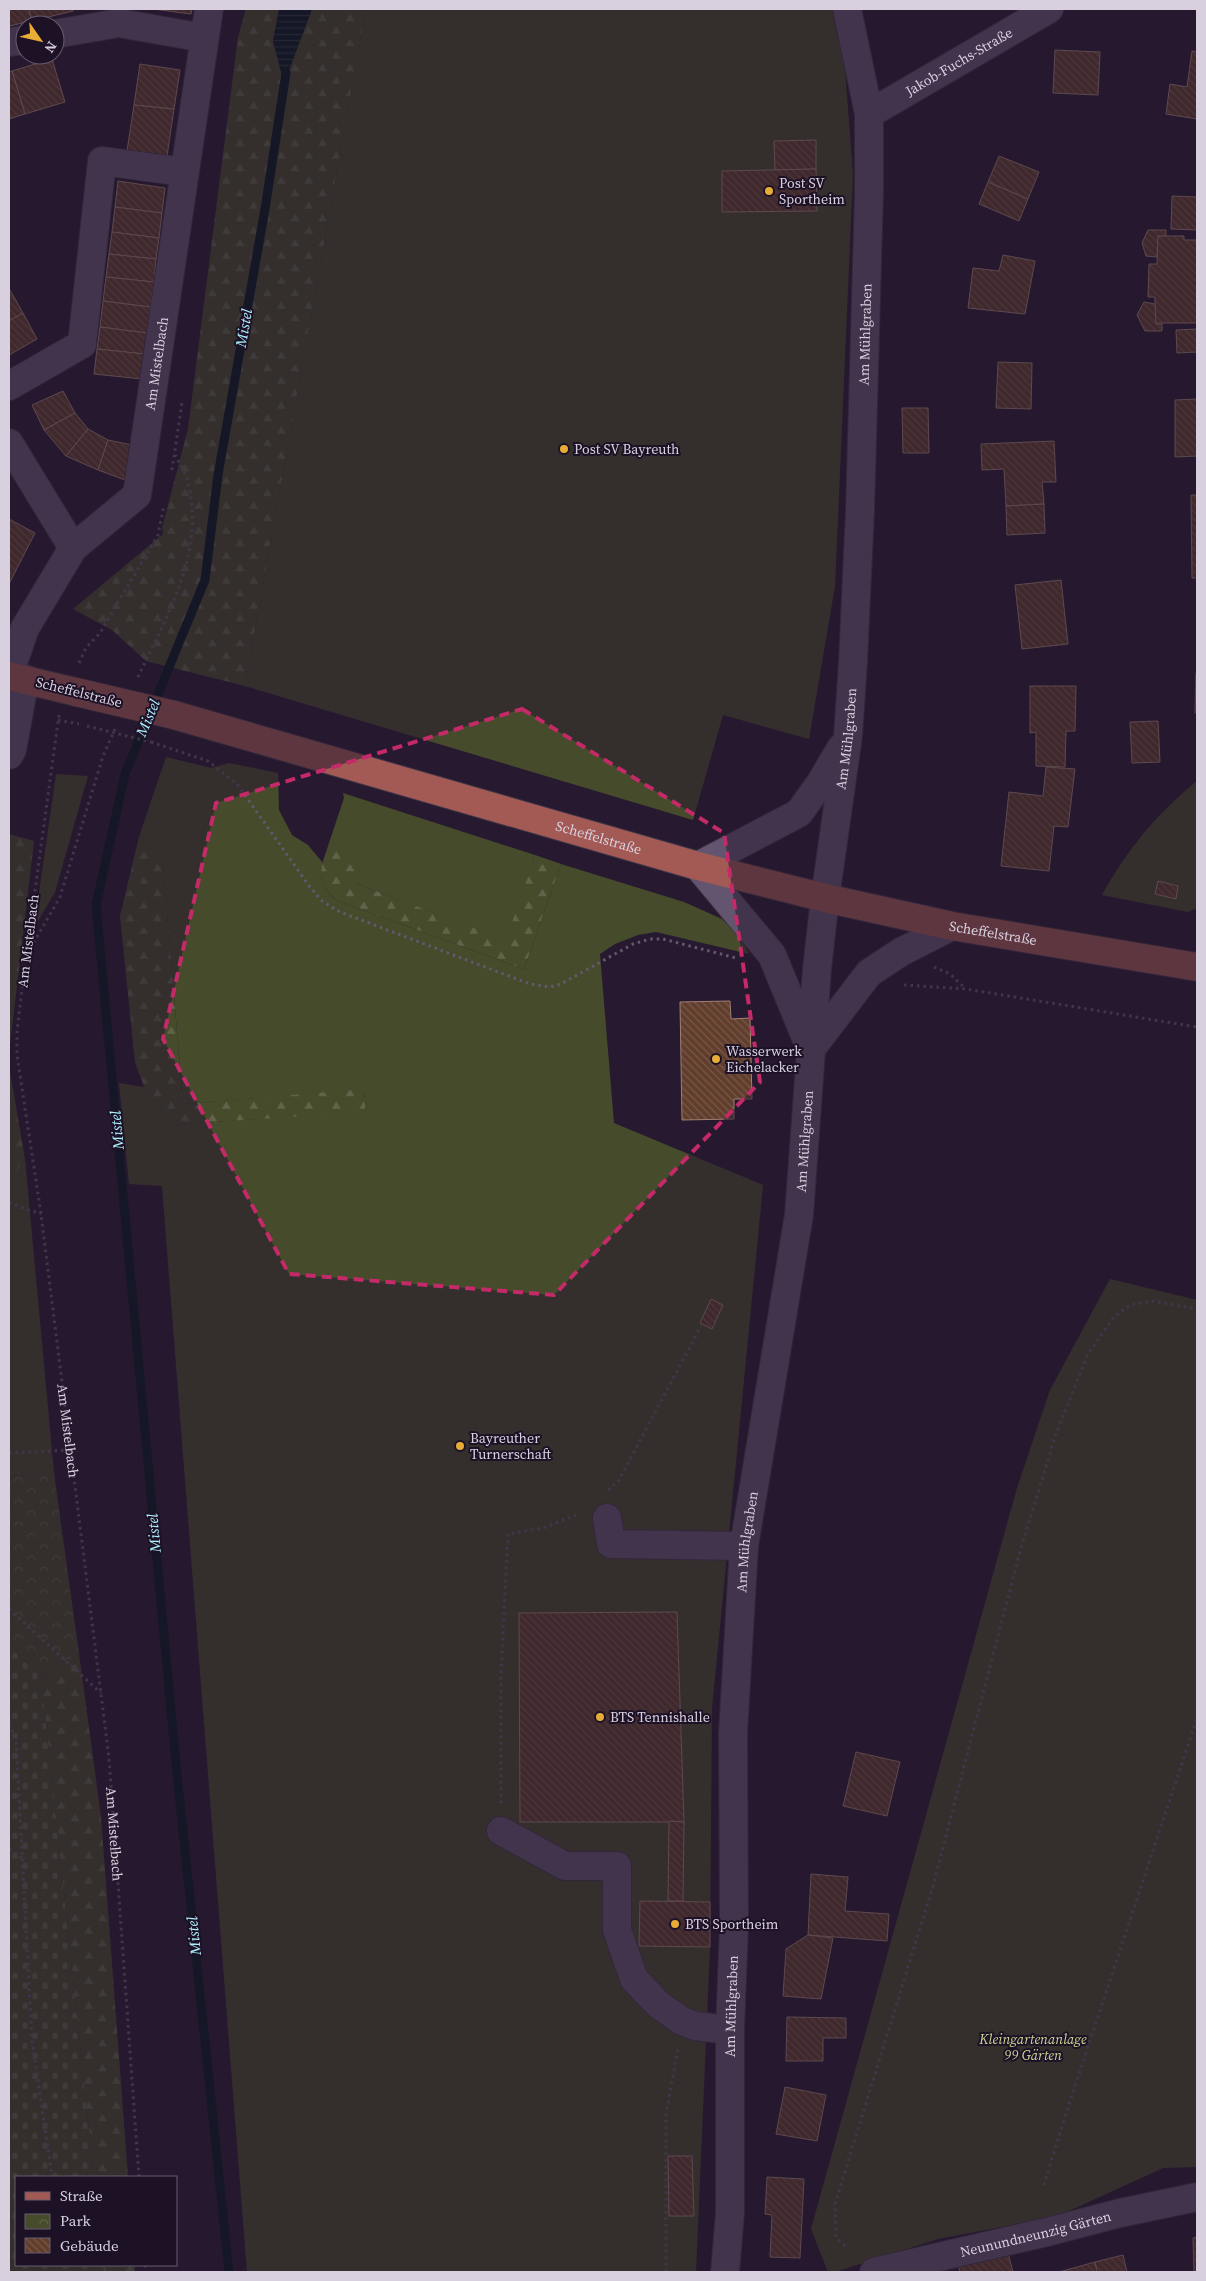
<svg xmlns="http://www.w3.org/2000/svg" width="1206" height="2281" viewBox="0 0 1206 2281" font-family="'Source Serif 4',serif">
<defs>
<pattern id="forest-firs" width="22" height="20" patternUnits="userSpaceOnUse" patternTransform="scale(1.25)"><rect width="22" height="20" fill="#464b2c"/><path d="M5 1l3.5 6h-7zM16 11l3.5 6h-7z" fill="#60644a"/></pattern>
<pattern id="cemetery-stones" width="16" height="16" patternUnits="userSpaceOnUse" patternTransform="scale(1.25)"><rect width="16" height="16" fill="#464b2c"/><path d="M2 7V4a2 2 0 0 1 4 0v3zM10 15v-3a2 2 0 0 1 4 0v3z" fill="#60644a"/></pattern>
<pattern id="park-crowns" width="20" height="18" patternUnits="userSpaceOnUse" patternTransform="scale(1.25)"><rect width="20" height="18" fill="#464b2c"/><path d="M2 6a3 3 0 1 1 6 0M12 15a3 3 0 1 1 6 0" fill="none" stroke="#60644a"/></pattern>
<pattern id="water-rules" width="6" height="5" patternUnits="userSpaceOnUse" patternTransform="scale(1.25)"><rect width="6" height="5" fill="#00161b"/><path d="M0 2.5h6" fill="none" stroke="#24373c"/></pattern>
<pattern id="building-back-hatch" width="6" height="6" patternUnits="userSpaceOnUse" patternTransform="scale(1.25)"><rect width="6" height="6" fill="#613d2c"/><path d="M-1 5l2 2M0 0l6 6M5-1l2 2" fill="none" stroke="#77584a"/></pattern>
</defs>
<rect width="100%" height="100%" fill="#271a30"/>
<g fill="#464b2c">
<polygon points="366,9 834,9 845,70 853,174 835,586 809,739 723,715 693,820 245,686"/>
<path d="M166,757L211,768L229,763L278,773L279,810L292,835L308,845L323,863C317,880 325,891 338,901L524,969L561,864L684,902L722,919L742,939L749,954L656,932L638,935L615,944L600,954L614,1123L763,1185L712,1708L710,1947L696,2272H247L162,1186L129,1184L119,1083L144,1087L171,1125L366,1111L364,1090L183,1104L162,851L139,837Z"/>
<polygon points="56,774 88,776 55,892 34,928"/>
<path d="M1197,781V908L1188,912L1102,895C1126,851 1157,813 1197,781Z"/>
<polygon points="343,793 535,855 507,941 355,883 328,846 344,798"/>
<polygon points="25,1159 54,1473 9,1477 9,1182"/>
<polygon points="1110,1279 1197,1300 1197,2167 1163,2168 1058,2216 938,2239 835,2272 828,2272 811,2229 1017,1488 1050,1390"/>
</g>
<g fill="url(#forest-firs)">
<polygon points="246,9 279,9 273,41 284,83 312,9 366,9 245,686 146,661 112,630 73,609 163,534 162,528 188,429 238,37"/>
<polygon points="9,834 34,841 9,1053"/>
<polygon points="139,837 162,851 183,1104 364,1089 366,1112 171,1125 144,1087 135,1062 120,916"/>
<path d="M328,846L358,855L355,883L506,940L535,855L561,864L524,969L338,901C314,882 320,871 328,846Z"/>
<polygon points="9,1066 25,1159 9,1182"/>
<polygon points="79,1654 101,1817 128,2177 94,2177 41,1676"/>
<polygon points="103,2265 135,2265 135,2272 104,2272"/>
</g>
<polygon fill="url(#cemetery-stones)" points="9,1644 41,1676 94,2177 16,2177 16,2265 103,2265 104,2272 9,2272"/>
<polygon fill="url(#park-crowns)" points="54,1473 79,1654 41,1676 9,1644 9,1477"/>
<polygon fill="url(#water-rules)" points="279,9 312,9 284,84 273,41"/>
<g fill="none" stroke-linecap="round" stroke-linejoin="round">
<polyline stroke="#00161b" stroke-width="9" points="229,2272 176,1764 96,905 125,774 205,580 218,475 265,209 286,73"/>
</g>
<g fill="url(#building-back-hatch)" stroke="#a08173">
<polygon points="9,9 29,9 32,21 9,26"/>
<polygon points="29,9 73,9 73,11 32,21"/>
<polygon points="153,9 192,9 191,14"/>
<polygon points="1055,50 1100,52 1098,95 1053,93"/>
<polygon points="1192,51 1197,52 1197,119 1166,114 1170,84 1187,87"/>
<polygon points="52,59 65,102 25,114 12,71"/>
<polygon points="140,64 180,70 174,109 134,105"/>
<polygon points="12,71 25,114 9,119 9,72"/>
<polygon points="134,105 174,109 167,156 127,151"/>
<polygon points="816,140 816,169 775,170 774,141"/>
<polygon points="999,156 1039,172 1028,199 988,182"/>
<polygon points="816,169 817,211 722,212 722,171"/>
<polygon points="118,181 165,188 162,213 115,207"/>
<polygon points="988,182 1028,199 1019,221 979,204"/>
<polygon points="1172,196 1197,197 1197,230 1171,229"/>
<polygon points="115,207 162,213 159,238 112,232"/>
<polygon points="1148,230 1166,230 1166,236 1158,236 1157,257 1146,256 1142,243"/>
<polygon points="112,232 159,238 156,259 109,254"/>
<polygon points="1158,236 1184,236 1184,240 1197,240 1197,323 1155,323 1155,297 1148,297 1149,264 1157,264"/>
<polygon points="109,254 156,259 154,282 106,277"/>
<polygon points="1003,255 1035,261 1025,314 968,308 973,268 999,271"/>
<polygon points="106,277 154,282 150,307 103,301"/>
<polygon points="10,290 23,313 9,321 9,291"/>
<polygon points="103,301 150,307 147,333 100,327"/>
<polygon points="1144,302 1155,304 1156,324 1162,324 1162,331 1145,331 1137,315"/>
<polygon points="23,313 37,339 9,355 9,321"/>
<polygon points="100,327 147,333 145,354 97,349"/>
<polygon points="1197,329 1197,352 1177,353 1176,330"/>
<polygon points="97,349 145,354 142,379 94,374"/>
<polygon points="998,362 1032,363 1031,409 996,408"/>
<polygon points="63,391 75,413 44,430 32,405"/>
<polygon points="1197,399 1197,456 1175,457 1175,400"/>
<polygon points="902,408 928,408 929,453 903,453"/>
<polygon points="75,413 88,429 66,456 44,430"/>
<polygon points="88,429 108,440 98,470 66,456"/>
<polygon points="108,440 132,445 125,480 98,470"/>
<polygon points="1054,441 1056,482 1042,482 1044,504 1006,506 1004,469 982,470 981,444"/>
<polygon points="1191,495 1197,495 1197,578 1192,578"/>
<polygon points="1044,504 1045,533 1007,535 1006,506"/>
<polygon points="9,519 35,533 9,584"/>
<polygon points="1061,580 1068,644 1022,649 1015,585"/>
<polygon points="1196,673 1197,673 1197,713 1195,713"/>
<polygon points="1030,686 1076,686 1075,731 1066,731 1065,767 1036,766 1036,732 1030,733"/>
<polygon points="1158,721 1160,762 1132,763 1130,722"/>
<polygon points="1046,767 1075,769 1068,827 1054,826 1049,871 1001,866 1009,792 1043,796"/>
<polygon points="1158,881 1178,886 1176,899 1155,894"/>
<polygon points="730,1001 731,1019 750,1018 752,1099 734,1099 734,1119 682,1120 680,1002"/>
<polygon points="711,1299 723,1305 712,1329 700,1323"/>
<polygon points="677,1612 684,1822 520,1822 519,1613"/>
<polygon points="856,1752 900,1762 887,1816 843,1806"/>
<polygon points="669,1821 684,1822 683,1901 668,1901"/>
<polygon points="811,1874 848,1877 845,1911 889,1914 887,1941 808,1935"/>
<polygon points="640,1901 710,1902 710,1947 639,1946"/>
<polygon points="808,1935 833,1938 821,1999 783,1996 786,1949"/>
<polygon points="787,2017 846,2018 846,2038 823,2038 823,2061 786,2061"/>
<polygon points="785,2087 826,2095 817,2141 776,2134"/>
<polygon points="668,2156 692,2156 694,2216 669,2216"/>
<polygon points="767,2177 804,2179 800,2258 770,2257 772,2215 765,2214"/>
<polygon points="1197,2237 1197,2272 1194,2272 1193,2238"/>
<polygon points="1008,2253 1013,2272 960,2272 958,2265"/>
<polygon points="1123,2255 1127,2272 1097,2272 1095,2262"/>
<polygon points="1095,2262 1097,2272 1059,2272"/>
</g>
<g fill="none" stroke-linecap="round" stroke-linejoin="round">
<g stroke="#403648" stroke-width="30">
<g id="minor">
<polyline points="55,34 119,23 204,38"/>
<polyline points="9,42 25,40"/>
<path id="s2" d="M869,114L1049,9"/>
<polyline points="9,386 82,344 102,161 184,172"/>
<polyline points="9,443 73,548"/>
<path id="s3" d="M9,675L25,628L73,548L137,495L209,9"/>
<polyline points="9,755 12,750 25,679"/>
<polyline points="809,1045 772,955 698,866 799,813 821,782 841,748"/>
<polyline points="811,1049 869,973 901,952 952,926"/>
<polyline points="607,1518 611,1544 744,1546"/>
<polyline points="501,1831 565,1866 617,1866 617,1930 634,1979 659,2005 682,2021 695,2026 730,2030"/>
<path id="s4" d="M725,2272L730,2213V2030L734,1925L733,1733L744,1546L799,1215L817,969L825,898L848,736L853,662L860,510L869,193V114L847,9"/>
<path id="s5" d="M874,2272L1047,2232L1120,2213L1197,2197"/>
</g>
</g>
<g stroke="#403648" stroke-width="30">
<g id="major">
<polyline points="9,676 76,692"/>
<path id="s6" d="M174,715L698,866L825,898L952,926L1197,967"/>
</g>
</g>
<g stroke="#63586c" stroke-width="3" stroke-dasharray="2.5 4" stroke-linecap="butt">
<polyline points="172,470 182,402"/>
<polyline points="79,663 86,648 100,633 158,535 164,505"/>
<path d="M138,677C167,615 207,550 187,479C185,471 179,463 175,455"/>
<path id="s1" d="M59,715L26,956L17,1031V1055L41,1214L109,1758L139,2177"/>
<polyline points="58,720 79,724"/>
<polyline points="151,742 208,761 237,784 310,887 322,901 340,912 530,984 550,987 561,984 633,944 650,939 663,939 736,958"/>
<polyline points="27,954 60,897 103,756 115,729"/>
<polyline points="934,967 950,974 965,988"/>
<polyline points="904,985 966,989 1197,1027"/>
<polyline points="9,1203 41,1214"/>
<polyline points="9,1453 69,1450"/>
<polyline points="608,1490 619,1480 701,1326"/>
<polyline points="9,1609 101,1693"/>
<polyline points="9,1724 16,1739 32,2040 52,2177"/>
<polyline points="501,1803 501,1674 508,1534 543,1528 579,1514"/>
<polyline points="9,1849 22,1858"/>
<polyline points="1044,2185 1069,2104 1197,1718"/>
<polyline points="845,2246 836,2237 835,2204 933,1886 1020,1551 1057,1431 1088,1354 1114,1317 1130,1305 1152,1301 1197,1309"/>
<polyline points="65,2265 66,2272"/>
<polyline points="145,2265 146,2272"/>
<polyline points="666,2272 666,2114 678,2049"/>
</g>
<use href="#minor" stroke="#63556f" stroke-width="28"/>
<use href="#major" stroke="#a35a55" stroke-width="28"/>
<g stroke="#403648" stroke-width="30" stroke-linecap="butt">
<polyline id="major-bridge" points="76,692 174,715"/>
</g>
<polyline stroke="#63586c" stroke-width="3" stroke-dasharray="2.5 4" stroke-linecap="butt" points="87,726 151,742"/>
<use href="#major-bridge" stroke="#a35a55" stroke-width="28"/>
</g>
<path d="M0 0H1206V2281H0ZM522,709L724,833L760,1082L554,1295L289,1274L163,1039L216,803Z" fill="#271a30" fill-opacity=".55" fill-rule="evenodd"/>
<path fill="none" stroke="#c42a68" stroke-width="4" stroke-dasharray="10 6" stroke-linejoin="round" d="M522,709L724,833L760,1082L554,1295L289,1274L163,1039L216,803Z"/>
<g fill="#e6ac36" stroke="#1d1126" stroke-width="2">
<circle cx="769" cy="191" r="5"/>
<circle cx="564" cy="449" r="5"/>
<circle cx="716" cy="1059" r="5"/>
<circle cx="460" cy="1446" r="5"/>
<circle cx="600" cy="1717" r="5"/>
<circle cx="675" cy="1924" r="5"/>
</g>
<g text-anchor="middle" stroke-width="4" stroke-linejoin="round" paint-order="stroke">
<g font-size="14" fill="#d8d0df" stroke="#1d1126">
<text dy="5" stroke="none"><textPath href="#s2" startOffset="104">Jakob-Fuchs-Straße</textPath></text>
<text dy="5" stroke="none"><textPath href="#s4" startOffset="1946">Am Mühlgraben</textPath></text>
<text dy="5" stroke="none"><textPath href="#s3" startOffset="359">Am Mistelbach</textPath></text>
<text transform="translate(79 692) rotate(14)" y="5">Scheffelstraße</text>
<text dy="5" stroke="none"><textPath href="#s4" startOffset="1541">Am Mühlgraben</textPath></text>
<text dy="5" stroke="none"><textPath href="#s6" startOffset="442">Scheffelstraße</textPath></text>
<text dy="5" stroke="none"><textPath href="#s6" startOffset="848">Scheffelstraße</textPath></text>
<text transform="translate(28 941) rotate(-83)" y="5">Am Mistelbach</text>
<text dy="5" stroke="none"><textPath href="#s4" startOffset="1136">Am Mühlgraben</textPath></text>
<text dy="5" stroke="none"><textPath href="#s1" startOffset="722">Am Mistelbach</textPath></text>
<text dy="5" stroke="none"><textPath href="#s4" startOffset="731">Am Mühlgraben</textPath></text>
<text dy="5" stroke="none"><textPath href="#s1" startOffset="1128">Am Mistelbach</textPath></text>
<text dy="5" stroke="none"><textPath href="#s4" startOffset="266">Am Mühlgraben</textPath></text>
<text dy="5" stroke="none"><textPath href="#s5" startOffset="166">Neunundneunzig Gärten</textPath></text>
</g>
<g font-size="14" fill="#d8d0df" stroke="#1d1126" text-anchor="start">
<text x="779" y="188">Post SV<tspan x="779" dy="16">Sportheim</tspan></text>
<text x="574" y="454">Post SV Bayreuth</text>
<text x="726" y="1056">Wasserwerk<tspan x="726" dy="16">Eichelacker</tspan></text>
<text x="470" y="1443">Bayreuther<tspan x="470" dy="16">Turnerschaft</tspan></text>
<text x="610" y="1722">BTS Tennishalle</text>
<text x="685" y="1929">BTS Sportheim</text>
</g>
<g font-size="14" font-style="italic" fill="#cbd794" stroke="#1d1126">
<text x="1033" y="2044">Kleingartenanlage<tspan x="1033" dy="16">99 Gärten</tspan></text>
</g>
<g font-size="15" font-style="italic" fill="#acf0fe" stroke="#1d1126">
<text transform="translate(244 328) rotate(-80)" y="5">Mistel</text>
<text transform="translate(148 718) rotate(-67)" y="5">Mistel</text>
<text transform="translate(117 1130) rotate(-95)" y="5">Mistel</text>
<text transform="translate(154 1533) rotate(-95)" y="5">Mistel</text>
<text transform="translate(194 1936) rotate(-96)" y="5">Mistel</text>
</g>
</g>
<rect width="1206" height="2281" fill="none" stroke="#d8d0df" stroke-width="20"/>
<rect x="15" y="2176" width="162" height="90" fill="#1d1126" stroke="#685d70"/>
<rect x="25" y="2192" width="25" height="8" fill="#a35a55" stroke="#685d70"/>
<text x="60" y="2201" font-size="15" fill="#d8d0df">Straße</text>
<rect x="25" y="2214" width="25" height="15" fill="url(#park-crowns)" stroke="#685d70"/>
<text x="60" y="2226" font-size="15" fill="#d8d0df">Park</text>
<rect x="25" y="2238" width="25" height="15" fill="url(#building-back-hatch)" stroke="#685d70"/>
<text x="60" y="2251" font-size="15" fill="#d8d0df">Gebäude</text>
<g transform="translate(40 40) rotate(124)"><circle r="24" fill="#1d1126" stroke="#685d70"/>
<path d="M0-4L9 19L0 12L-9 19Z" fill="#e6ac36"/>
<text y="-8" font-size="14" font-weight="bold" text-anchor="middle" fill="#d8d0df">N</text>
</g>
</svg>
